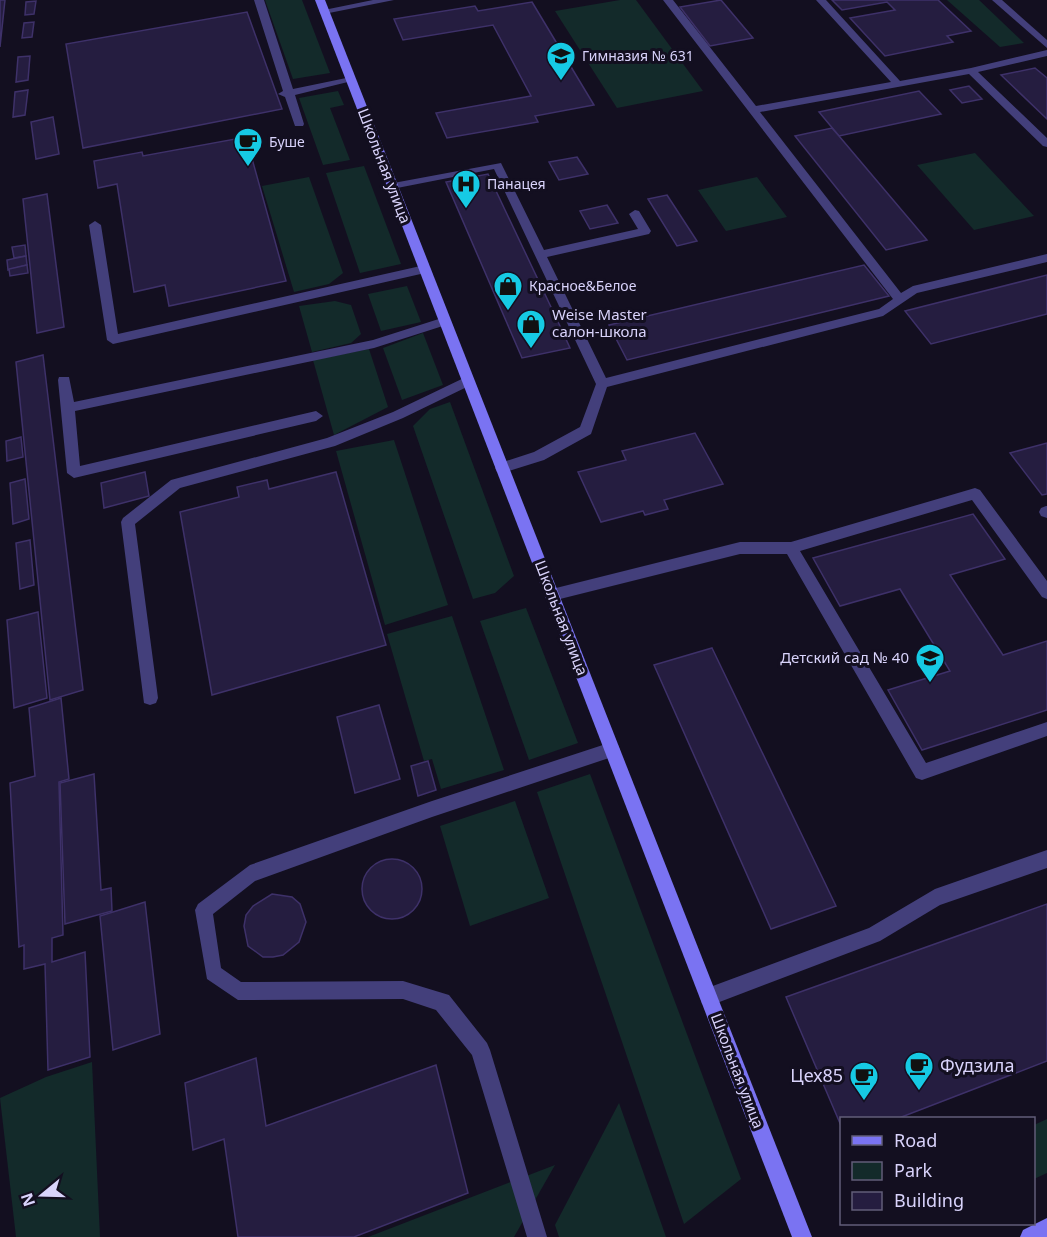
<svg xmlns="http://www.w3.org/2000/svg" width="1047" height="1237" viewBox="0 0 1047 1237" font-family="'Noto Sans',sans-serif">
<rect width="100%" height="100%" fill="#130f20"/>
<g fill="#132a2a">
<polygon points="265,0 302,0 330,73 293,79"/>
<polygon points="620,0 636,0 703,91 617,108 555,11"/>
<polygon points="947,0 979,0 1024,43 1000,47"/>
<polygon points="338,91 344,105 330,108 350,160 323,165 299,98"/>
<polygon points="975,153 1034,216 974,230 917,165"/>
<polygon points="364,166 401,264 360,273 326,173"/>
<polygon points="309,177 343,273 329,284 294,292 262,186"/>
<polygon points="757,177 787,217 726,231 698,190"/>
<polygon points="407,286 421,322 381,331 368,294"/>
<polygon points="335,301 351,305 361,334 351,343 312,352 299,306"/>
<polygon points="423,333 443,385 402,400 383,348"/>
<polygon points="369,349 388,407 334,435 313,360"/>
<polygon points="450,402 514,576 495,593 473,599 413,426 430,409"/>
<polygon points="394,440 448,605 385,625 336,451"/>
<polygon points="526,608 578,743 529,760 480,621"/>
<polygon points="452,616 504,770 441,789 432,759 424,761 387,634"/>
<polygon points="590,774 741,1179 684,1224 537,792"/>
<polygon points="515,801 549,898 470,926 440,826"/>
<polygon points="92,1062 100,1237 16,1237 0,1098 46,1077"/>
<polygon points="619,1103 666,1237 559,1237 555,1225"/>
<polygon points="1047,1119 1047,1173 1034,1179 1034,1125"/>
<polygon points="555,1165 514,1237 368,1237"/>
</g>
<g fill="#251d40" stroke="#3e3169" stroke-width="1.5">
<polygon points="0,0 5,0 0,47"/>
<polygon points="721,0 753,38 710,46 680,7"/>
<polygon points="832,0 938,0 971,31 947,36 953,42 885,56 850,18 895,10 887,2 842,10"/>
<polygon points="36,1 34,14 25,15 26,2"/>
<polygon points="532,2 594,105 535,116 538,122 447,138 436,113 531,96 493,25 403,40 394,19 475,6 478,11"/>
<polygon points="247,12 282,109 83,148 66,44"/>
<polygon points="34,22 32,37 22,38 24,23"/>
<polygon points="30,56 28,80 16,82 18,57"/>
<polygon points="1035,68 1047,78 1047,119 1001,75"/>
<polygon points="969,86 982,99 962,103 950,90"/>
<polygon points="28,90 25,115 13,117 15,92"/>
<polygon points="919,91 941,114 839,136 819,112"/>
<polygon points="53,117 59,154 36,159 31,122"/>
<polygon points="832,128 839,136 927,240 886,250 795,136"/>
<polygon points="246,137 286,281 169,306 165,285 134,292 117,184 98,188 94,161 142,152 143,156"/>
<polygon points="577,157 588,174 559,180 549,162"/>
<polygon points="488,174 560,326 570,348 522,358 446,182"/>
<polygon points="47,194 64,327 37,333 23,199"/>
<polygon points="667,195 697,241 677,246 648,199"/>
<polygon points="607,205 618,223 590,229 580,211"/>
<polygon points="25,245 26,256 14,258 12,247"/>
<polygon points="26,256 27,265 8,270 7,260"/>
<polygon points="27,265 28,273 10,276 9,269"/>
<polygon points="864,265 889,296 627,360 609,325"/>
<polygon points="1047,275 1047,314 931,344 905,311"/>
<polygon points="43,355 83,690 50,700 16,362"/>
<polygon points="695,433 723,484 664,500 668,509 645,515 643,511 601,522 578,472 626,460 622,451"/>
<polygon points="21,437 23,457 7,461 6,441"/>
<polygon points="1047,443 1047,494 1042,495 1010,453"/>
<polygon points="145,472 149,496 104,508 101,483"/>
<polygon points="336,472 386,645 212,695 180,512 239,497 237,487 267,480 269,489"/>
<polygon points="25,479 29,519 13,524 10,483"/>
<polygon points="973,514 1005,559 950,575 1003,655 1047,641 1047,710 922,750 888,690 950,671 900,589 840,606 813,558"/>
<polygon points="30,540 34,585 20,589 16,543"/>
<polygon points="38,612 47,698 14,708 7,620"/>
<polygon points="712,648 836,906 771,929 654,665"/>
<polygon points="61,698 69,779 59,782 63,935 52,938 52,962 85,952 90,1057 48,1070 45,964 24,969 24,945 19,947 10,783 35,776 29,708"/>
<polygon points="379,705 400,779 355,793 337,717"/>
<polygon points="428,761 436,790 418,796 411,766"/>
<polygon points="94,774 101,890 111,888 112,911 65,924 60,783"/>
<circle cx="392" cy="889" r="30"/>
<polygon points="272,894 292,897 300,904 306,922 299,942 283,955 273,957 263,957 248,946 244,926 246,915 253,906"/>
<polygon points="145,902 160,1034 113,1050 100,916"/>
<polygon points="1047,904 1047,1061 899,1118 842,1118 842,1128 786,997"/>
<polygon points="256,1058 266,1126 436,1065 468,1193 354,1237 238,1237 224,1139 193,1150 185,1083"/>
</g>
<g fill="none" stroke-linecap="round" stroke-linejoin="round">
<g fill="#433f7b" fill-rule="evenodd">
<polygon points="254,0 264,0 293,89 351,77 356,80 295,95 304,124 303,126 295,126 285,97 278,94 283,91"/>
<polygon points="373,0 394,0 324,14 319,11"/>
<polygon points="663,0 673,0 756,106 891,82 816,0 826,0 900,81 971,68 1047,50 1047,56 978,72 1047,138 1047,147 1043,146 969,74 760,112 901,293 913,286 1047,254 1047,262 917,293 883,316 607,387 591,434 544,460 502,473 497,472 495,468 497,464 534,452 580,427 596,384 494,169 392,189 388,188 388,184 501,163 544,250 638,229 629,214 635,210 639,211 651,231 649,234 547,257 606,378 879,309 893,299"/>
<polygon points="95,221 101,225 118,334 425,265 431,269 425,273 113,344 107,340 89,225"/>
<polygon points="445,317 451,321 449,324 374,348 75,411 80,466 316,411 323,416 316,421 74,478 67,473 58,380 59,377 69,377 74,402 373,340"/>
<polygon points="468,376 473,378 474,381 473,384 403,418 335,446 180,488 135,524 158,698 156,703 150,705 144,703 121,522 123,518 171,480 327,438 393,412"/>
<polygon points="975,488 980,490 1047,581 1047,599 1042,597 972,500 800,551 926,763 1047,722 1047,736 922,780 916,778 787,554 740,554 552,601 547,599 545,595 547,591 552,589 740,542 791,542"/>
<polygon points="1046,506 1047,506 1047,518 1041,516 1039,512 1041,508"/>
<polygon points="612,742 618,745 620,750 618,755 432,817 255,881 213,914 221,968 241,982 403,981 449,995 487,1043 490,1050 547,1237 527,1237 472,1055 436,1010 403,999 238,1000 207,979 195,910 198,904 250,865 432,801"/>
<polygon points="1047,850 1047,868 940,905 880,941 709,1006 702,1004 700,997 702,990 869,928 935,889"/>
</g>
<polygon fill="#433f7b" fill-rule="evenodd" points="992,0 1002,0 1047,40 1047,48"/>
<g fill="#7a73f2" fill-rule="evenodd">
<polygon points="315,0 325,0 812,1237 792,1237"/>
<polygon points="1047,1218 1047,1237 1020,1237 1023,1230"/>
</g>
</g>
<defs>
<g id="school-pin" transform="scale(1.5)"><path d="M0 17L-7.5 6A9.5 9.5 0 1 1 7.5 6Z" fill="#16cae4" stroke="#130f20"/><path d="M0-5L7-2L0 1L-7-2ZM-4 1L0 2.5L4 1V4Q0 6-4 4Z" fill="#111"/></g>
<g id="cafe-pin" transform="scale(1.5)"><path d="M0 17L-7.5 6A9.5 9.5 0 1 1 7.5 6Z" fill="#16cae4" stroke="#130f20"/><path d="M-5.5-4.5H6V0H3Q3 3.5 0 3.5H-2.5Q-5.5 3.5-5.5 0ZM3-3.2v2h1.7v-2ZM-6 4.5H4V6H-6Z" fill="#111"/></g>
<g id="hospital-pin" transform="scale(1.5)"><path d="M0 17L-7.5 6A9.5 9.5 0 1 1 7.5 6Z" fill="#16cae4" stroke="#130f20"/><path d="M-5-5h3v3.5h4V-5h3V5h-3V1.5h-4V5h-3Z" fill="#111"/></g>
<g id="shop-pin" transform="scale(1.5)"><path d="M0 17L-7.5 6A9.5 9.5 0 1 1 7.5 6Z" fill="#16cae4" stroke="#130f20"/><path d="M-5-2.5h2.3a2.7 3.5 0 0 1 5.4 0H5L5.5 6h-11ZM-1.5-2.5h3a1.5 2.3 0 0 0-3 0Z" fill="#111"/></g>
</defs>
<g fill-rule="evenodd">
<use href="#school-pin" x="561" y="56"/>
<use href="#cafe-pin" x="248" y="142"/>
<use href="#hospital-pin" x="466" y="184"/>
<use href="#shop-pin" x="508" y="286"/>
<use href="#shop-pin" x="531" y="324"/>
<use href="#school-pin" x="930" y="658"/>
<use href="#cafe-pin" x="919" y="1066"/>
<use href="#cafe-pin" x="864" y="1076"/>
</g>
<g text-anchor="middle" stroke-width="6" stroke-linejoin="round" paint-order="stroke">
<g font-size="14" fill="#d9d3fb" stroke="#130f20" text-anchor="start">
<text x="582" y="61">Гимназия № 631</text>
<text x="269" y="147">Буше</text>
<text x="487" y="189">Панацея</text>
<text x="529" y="291">Красное&amp;Белое</text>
</g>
<g font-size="15" fill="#d9d3fb" stroke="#130f20">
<text transform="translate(384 166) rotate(69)" y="5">Школьная улица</text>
<text transform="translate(561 618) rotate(69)" y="5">Школьная улица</text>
<text transform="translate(737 1071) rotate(69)" y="5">Школьная улица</text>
</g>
<g font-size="15" fill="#d9d3fb" stroke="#130f20" text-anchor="start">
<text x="552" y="320">Weise Master<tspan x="552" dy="17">салон-школа</tspan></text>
<text x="909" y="663" text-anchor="end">Детский сад № 40</text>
</g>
<g font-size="18" fill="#d9d3fb" stroke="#130f20" text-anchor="start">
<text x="940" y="1072">Фудзила</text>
<text x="843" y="1082" text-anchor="end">Цех85</text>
</g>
</g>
<rect x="840" y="1117" width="195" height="108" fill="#130f20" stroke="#625d78" stroke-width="1.5"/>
<rect x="852" y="1136" width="30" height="9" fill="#7a73f2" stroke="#625d78" stroke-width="1.5"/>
<text x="894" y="1147" font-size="18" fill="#d9d3fb">Road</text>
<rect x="852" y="1162" width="30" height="18" fill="#132a2a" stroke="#625d78" stroke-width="1.5"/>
<text x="894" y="1177" font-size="18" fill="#d9d3fb">Park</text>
<rect x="852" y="1192" width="30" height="18" fill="#251d40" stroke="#625d78" stroke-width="1.5"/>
<text x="894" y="1207" font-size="18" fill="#d9d3fb">Building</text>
<g transform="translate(42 1195) rotate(251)" stroke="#130f20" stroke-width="4.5" paint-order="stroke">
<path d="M0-4.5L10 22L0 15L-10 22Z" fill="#d9d3fb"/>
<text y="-9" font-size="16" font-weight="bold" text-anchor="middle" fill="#d9d3fb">N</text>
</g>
</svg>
